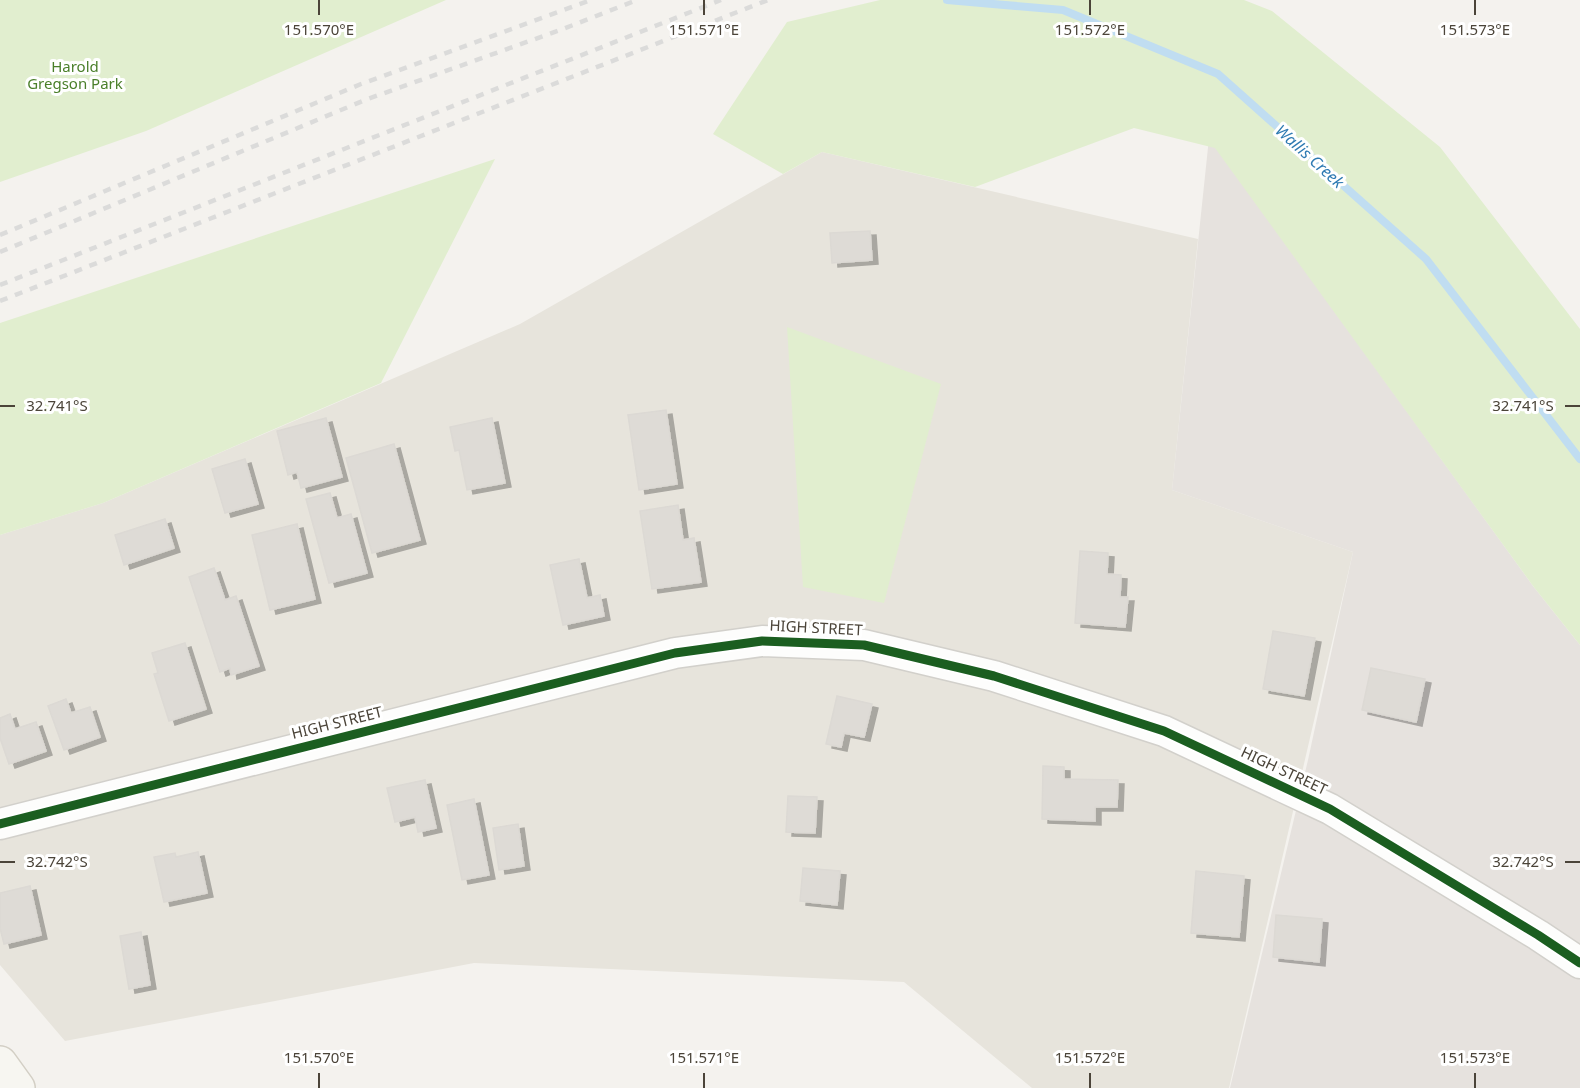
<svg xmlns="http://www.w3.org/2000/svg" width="1580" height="1088" viewBox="0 0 1580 1088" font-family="'Noto Sans',sans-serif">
<defs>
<filter id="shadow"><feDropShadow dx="6" dy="4" stdDeviation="0" flood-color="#0004"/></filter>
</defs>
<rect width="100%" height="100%" fill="#f4f2ee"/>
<polygon fill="#e7e4dc" points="822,152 1198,239 1172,490 1353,552 1229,1088 1032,1088 904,982 474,963 65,1041 0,965 0,535 103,503 520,324"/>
<polygon fill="#e6e2de" points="1209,138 1533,586 1580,645 1580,1088 1230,1088 1308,760 1353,552 1172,490"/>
<g fill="#e1eecf">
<polygon points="0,0 446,0 146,131 0,182"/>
<polygon points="880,0 1244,0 1272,11 1440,147 1580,329 1580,645 1533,586 1215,148 1134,128 975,187 822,152 783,174 713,134 787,22"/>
<polygon points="495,159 381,383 103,503 0,535 0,323"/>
<polygon points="787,327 941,384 884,603 803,587"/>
</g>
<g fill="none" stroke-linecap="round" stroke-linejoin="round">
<polyline stroke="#c0ddf1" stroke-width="8" points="947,0 1063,10 1218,74 1426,259 1580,459"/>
</g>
<g fill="#dedbd6" stroke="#dcd9d4" stroke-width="1.5" filter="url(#shadow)">
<polygon points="870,231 872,260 832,263 830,233"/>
<polygon points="666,410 677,484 639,490 628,415"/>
<polygon points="326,418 342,477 301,488 297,472 288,475 277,431"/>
<polygon points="492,418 505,483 467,490 459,450 455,451 450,427"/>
<polygon points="394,444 420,540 372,553 346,458"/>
<polygon points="245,459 258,504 225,513 212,469"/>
<polygon points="330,493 337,518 351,514 367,573 329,583 306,499"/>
<polygon points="678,505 683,540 694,538 701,582 652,589 640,511"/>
<polygon points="165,519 174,548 124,565 115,535"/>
<polygon points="297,524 315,599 270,610 252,535"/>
<polygon points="1080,551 1108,553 1107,574 1121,575 1120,597 1128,597 1125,627 1075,623"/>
<polygon points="579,559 587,598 600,595 604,616 563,625 550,565"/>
<polygon points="214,568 225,600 236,596 259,666 231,675 230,668 220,672 189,577"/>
<polygon points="1273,631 1315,638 1304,696 1263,689"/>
<polygon points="185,643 206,709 169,721 154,674 158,673 152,653"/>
<polygon points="1371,668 1425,679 1416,722 1362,710"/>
<polygon points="837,696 872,704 864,737 844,733 841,747 826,744"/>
<polygon points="66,699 71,713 90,707 100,737 64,750 48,706"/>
<polygon points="10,714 15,729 36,722 46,751 9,764 0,738 0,718"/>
<polygon points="1043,766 1064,767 1064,779 1118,780 1117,807 1095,807 1095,821 1042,819"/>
<polygon points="425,780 436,828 418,832 415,817 395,822 387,788"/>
<polygon points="788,796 817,797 815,833 786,832"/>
<polygon points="474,799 489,875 462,880 447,805"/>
<polygon points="518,824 524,866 499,870 493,828"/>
<polygon points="198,852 207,893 164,902 154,857 175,853 176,857"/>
<polygon points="803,868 840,871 837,905 800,901"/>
<polygon points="1196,871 1244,876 1239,937 1191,933"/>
<polygon points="30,886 41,935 4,944 0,928 0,893"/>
<polygon points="1276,915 1322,919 1319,962 1273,957"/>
<polygon points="141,932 150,985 129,989 120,936"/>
</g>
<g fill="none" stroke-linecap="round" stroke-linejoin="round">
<g stroke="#d2d0cb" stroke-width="33">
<polyline id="street" points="0,824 675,653 762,641 864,645 994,676 1164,731 1330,809 1538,935 1580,963"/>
</g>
<g stroke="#d3cfc5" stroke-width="36">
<polyline id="secondary" points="0,1063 18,1088"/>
</g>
<use href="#street" stroke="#fdfdfc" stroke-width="30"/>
<use href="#secondary" stroke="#f7f6f1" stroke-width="33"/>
<g stroke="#dbdbda" stroke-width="4.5" stroke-dasharray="8 8" stroke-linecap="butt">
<polyline points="0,235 361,84 591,0"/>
<polyline points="0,252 365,100 563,29 637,0"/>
<polyline points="0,285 721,0"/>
<polyline points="0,301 768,0"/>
</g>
<g stroke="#fff" stroke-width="13">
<polyline id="cycleway" points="0,824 675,653 762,641 864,645 994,676 1164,731 1330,809 1538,935 1580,963"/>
</g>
<use href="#cycleway" stroke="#1b5e20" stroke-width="9"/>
</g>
<path fill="none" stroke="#4b4439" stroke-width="2" d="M319,0V15M704,0V15M1090,0V15M1475,0V15M0,406H15M1565,406H1580M0,862H15M1565,862H1580M319,1073V1088M704,1073V1088M1090,1073V1088M1475,1073V1088"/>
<g text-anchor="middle" stroke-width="6" stroke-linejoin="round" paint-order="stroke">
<g font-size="15" fill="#4a7f2a" stroke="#fff">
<text x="75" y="72">Harold<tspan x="75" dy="17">Gregson Park</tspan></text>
</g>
<g font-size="15" fill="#4b4439" stroke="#fff">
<text transform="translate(816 628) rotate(3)" y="5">HIGH STREET</text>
<text transform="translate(337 723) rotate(-14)" y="5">HIGH STREET</text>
<text transform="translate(1284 771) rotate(25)" y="5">HIGH STREET</text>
</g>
<g font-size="16" font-style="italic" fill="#2e7ab2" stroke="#fff">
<text transform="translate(1310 156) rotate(42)" y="6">Wallis Creek</text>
</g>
</g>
<g font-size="15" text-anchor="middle" fill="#4b4439" stroke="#fff" stroke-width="6" stroke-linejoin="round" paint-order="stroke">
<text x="319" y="35">151.570°E</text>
<text x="704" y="35">151.571°E</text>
<text x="1090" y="35">151.572°E</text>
<text x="1475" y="35">151.573°E</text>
<text x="57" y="411">32.741°S</text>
<text x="1523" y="411">32.741°S</text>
<text x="57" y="867">32.742°S</text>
<text x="1523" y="867">32.742°S</text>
<text x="319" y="1063">151.570°E</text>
<text x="704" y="1063">151.571°E</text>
<text x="1090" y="1063">151.572°E</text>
<text x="1475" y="1063">151.573°E</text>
</g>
</svg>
